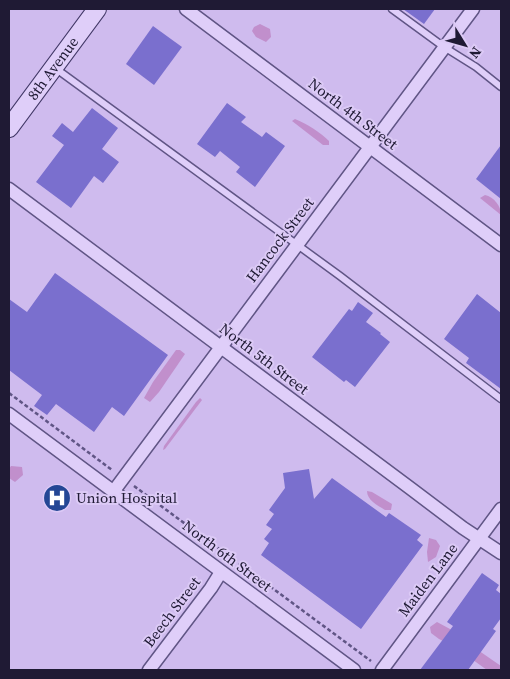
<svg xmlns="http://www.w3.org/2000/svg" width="510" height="679" viewBox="0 0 510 679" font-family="'Source Serif 4',serif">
<rect width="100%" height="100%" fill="#cfbbee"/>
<g fill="#c18fcc">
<polygon points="260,24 270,29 271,37 266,42 256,37 252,31 254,27"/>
<path d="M295,119C307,124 320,132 329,141V145H323L292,121Z"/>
<path d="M485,195C494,197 501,206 501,215L480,198Z"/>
<polygon points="176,350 180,350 185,354 159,392 150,402 144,398 153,382"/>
<polygon points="200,398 202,400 165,449 163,450 164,446 196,402"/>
<polygon points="11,466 22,467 23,475 15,482 9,478 9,469"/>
<path d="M367,491L372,492L392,504L391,510H385C377,505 367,500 367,491Z"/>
<polygon points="429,538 436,540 440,546 436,557 428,562 427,552"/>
<polygon points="437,622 450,629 472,646 501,666 501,670 487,670 455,647 439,639 431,633 430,627"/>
</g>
<g fill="#7a6fce">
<polygon points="403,9 435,9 424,24"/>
<polygon points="153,26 182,47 154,85 126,64"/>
<polygon points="227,103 246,117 241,122 262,137 266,132 285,146 255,187 236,172 240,167 220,151 215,157 197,144"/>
<polygon points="92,108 118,128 102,149 119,162 103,183 94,176 71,208 36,182 64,145 52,136 62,123 73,132"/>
<polygon points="501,145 501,199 476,179"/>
<polygon points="55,273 168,355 124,416 112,407 94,432 56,404 47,415 34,406 42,395 9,370 9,299 27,312"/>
<polygon points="477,294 501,313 501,389 466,363 469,358 444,339"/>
<polygon points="358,302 373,313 366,322 381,333 380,334 390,342 355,387 346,380 344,382 312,357 349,309 352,311"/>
<polygon points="309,469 314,499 332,478 386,517 389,513 421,535 417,540 423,545 361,629 261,555 269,543 264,539 272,529 266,525 274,514 269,510 285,488 283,473"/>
<polygon points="482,573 499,585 496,590 501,594 501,618 493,629 496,631 468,670 420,670 453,626 447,622"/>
</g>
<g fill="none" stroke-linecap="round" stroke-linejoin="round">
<g stroke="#605585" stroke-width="9">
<g id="lane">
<polyline points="392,9 444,47 476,67 501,87"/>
<polyline points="55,68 340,276 501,399"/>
</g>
</g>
<g stroke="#605585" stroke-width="15">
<g id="street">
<polyline points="186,9 501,245"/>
<polyline points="9,189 410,488 463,528 501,553"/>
<polyline points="9,414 354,670"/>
<polyline points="113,492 473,9"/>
<polyline points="149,670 211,588 221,572"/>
<polyline points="382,670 501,509"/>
</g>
</g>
<g stroke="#423867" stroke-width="20">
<g id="secondary">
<path id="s1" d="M9,128L97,9"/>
</g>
</g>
<g stroke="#605585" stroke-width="2.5" stroke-dasharray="4 2.5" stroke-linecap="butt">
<polyline points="9,393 112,470"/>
<polyline points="134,486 371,661"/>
</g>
<use href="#lane" stroke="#dfcef9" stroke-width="6"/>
<use href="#street" stroke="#dfcef9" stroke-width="12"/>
<use href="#secondary" stroke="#dfcef9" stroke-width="18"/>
</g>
<defs>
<g id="hospital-disc" transform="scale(1.4375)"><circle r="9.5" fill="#244795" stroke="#dccaf6"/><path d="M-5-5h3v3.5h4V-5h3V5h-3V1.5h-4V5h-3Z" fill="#fff"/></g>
</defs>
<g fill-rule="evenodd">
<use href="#hospital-disc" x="57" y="498"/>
</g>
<g text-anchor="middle" stroke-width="4" stroke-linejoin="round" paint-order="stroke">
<g font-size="15" fill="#1f1a34" stroke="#dccaf6">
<text dy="5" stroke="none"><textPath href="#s1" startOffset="74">8th Avenue</textPath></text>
<text transform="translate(353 114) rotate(37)" y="5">North 4th Street</text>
<text transform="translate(280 240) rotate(-53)" y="5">Hancock Street</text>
<text transform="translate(264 359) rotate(37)" y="5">North 5th Street</text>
<text transform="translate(227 556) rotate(37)" y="5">North 6th Street</text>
<text transform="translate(428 580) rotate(-53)" y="5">Maiden Lane</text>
<text transform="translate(172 612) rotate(-53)" y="5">Beech Street</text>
</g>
<g font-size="15" fill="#1f1a34" stroke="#dccaf6" text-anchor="start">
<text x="76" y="503">Union Hospital</text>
</g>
</g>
<rect width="510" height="679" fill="none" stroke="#1f1a34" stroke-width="20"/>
<g transform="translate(465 45) rotate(127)" stroke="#dccaf6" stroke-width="4" paint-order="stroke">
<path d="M0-4L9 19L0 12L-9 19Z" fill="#1f1a34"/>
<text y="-8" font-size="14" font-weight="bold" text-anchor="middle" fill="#1f1a34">N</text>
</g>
</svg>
